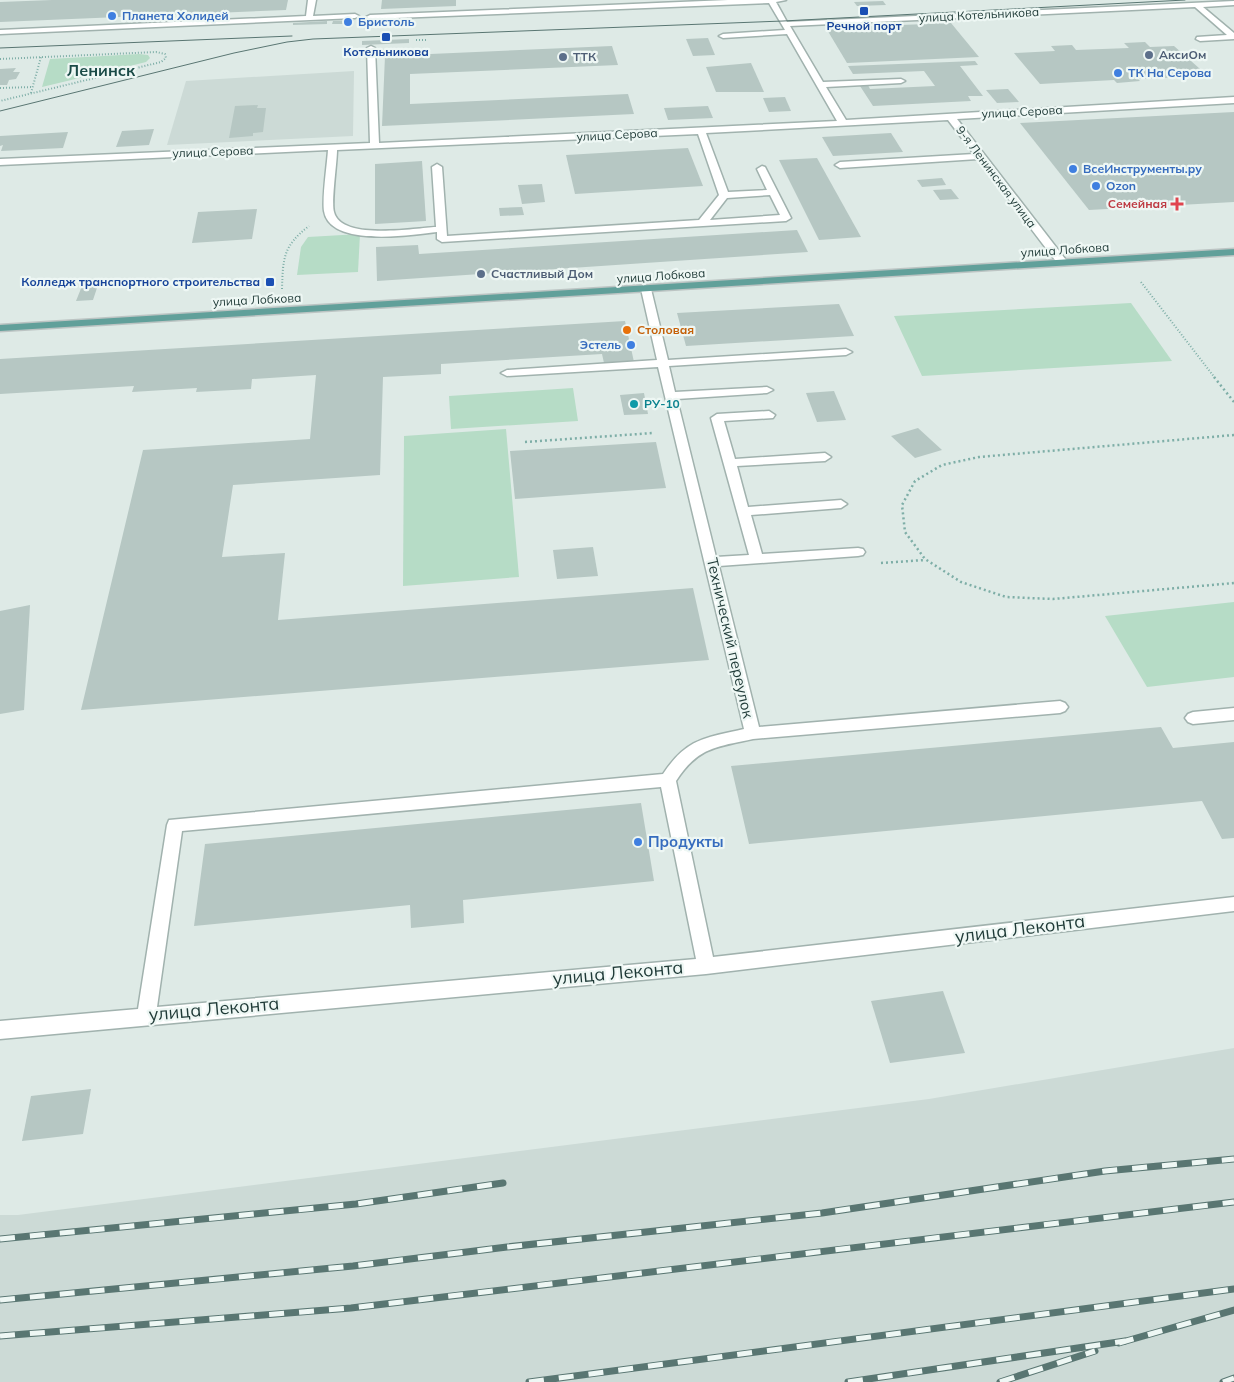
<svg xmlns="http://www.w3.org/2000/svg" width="1234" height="1382" viewBox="0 0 1234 1382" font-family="Mulish,sans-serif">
<rect width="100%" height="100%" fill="#deeae6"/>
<g fill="#ccdad6">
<polygon points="354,71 353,136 167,145 186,81"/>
<polygon points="1234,1048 1234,1382 0,1382 0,1215 18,1215 929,1099"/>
</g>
<g fill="#b6dcc6">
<polygon points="139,54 148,55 150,58 146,62 138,64 42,87 50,59"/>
<polygon points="360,234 358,272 297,275 301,247 308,237"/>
<polygon points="1131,303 1172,361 922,376 894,316"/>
<polygon points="573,388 578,421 451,429 449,396"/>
<polygon points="506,429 519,577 403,586 404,436"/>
<polygon points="1234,602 1234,677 1147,687 1105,616"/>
</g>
<g fill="#b6c7c3">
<polygon points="52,0 288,0 286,10 0,22 0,2"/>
<polygon points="382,0 456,0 456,6 381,9"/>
<polygon points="883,1 886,5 857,6 854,2"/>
<polygon points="354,20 353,24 332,24 333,21"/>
<polygon points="327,21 327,24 293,25 293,23"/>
<polygon points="951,23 979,57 847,63 826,28"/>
<polygon points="708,38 715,55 693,56 686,39"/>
<polygon points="409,39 409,43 362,45 362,41"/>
<polygon points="1145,42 1150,47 1174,46 1208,76 1138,79 1140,81 1117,83 1114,80 1040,84 1014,53 1055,51 1051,46 1072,45 1076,50 1129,48 1124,43"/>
<polygon points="612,46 618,65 410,74 410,104 628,94 634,114 382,126 385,56"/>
<polygon points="975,61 978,65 960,66 983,96 968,96 971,101 873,106 860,86 868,85 870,89 935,86 924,71 853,74 848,66"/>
<polygon points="751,63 764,92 716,92 706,67"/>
<polygon points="16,68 13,72 20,72 16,79 9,80 7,85 0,85 0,69"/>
<polygon points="1008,89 1019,102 997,103 986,90"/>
<polygon points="785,97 791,111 769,112 763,98"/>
<polygon points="258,105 257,108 266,108 263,132 253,133 253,136 229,138 235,106"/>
<polygon points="708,106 713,118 668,120 664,108"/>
<polygon points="1234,112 1234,202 1089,210 1020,123"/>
<polygon points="154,129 149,145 116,147 122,131"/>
<polygon points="68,132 63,148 1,151 3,145 0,146 0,136"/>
<polygon points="891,133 903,152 833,156 822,137"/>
<polygon points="688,148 703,186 575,194 566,155"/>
<polygon points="817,158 861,237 819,240 779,160"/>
<polygon points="422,161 426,221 375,224 375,164"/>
<polygon points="942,178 946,185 922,187 917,180"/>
<polygon points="542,184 545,202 522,204 518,185"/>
<polygon points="951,189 959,199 940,200 933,190"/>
<polygon points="522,207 524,215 500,216 499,208"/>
<polygon points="257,209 252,239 192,243 198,212"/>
<polygon points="797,230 808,252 377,281 376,247 418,245 419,254"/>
<polygon points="98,285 93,300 76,301 82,286"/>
<polygon points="839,304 854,336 686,346 677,313"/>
<polygon points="625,321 634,362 604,363 602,354 441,364 441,374 383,377 380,475 233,485 222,557 285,553 278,620 693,588 709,660 81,710 143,450 310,439 316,375 252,379 251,389 196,392 197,388 132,392 134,386 0,394 0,359"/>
<polygon points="834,391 846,420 817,422 806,393"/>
<polygon points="644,393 648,414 624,415 620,395"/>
<polygon points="918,428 942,450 915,458 891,436"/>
<polygon points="656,442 666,488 515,499 510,451"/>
<polygon points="593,547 598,576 557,579 553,550"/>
<polygon points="30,605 24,710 0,714 0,611"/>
<polygon points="1161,727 1173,748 1234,742 1234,838 1222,839 1202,801 749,844 731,766"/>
<polygon points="641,803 654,881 463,900 464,923 411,928 410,905 194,926 205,844"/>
<polygon points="943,991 965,1053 890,1063 871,1001"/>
<polygon points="91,1089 83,1134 22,1141 31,1096"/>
</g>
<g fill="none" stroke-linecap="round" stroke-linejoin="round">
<g stroke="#a1b2ae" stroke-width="3">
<g id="minor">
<polygon points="308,0 316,0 313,16 355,14 359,16 355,18 0,34 0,30 306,16"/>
<path d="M728,0H786L776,2L787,22L1234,1V5L1203,7L1234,33V39L1200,41L1196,39L1197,37L1227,35L1195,7L790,26L823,82L901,79L905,81L901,83L826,87L846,120L1234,97V103L957,119L1066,260L1067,262L1062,265L1058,264L978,159L840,168L835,165L840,162L974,154L948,120L706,133L728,192L767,190L757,169L762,166L765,167L791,218L786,221L442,242L437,239V232C412,235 330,248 324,211C322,198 327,165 328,150L0,165V159L370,143L367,48L371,46L375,48L379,143L837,121L787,34L723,38L719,36L723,34L785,30L769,3L370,19L366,17L370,15ZM698,134L719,195L699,220L447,236L442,167L437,164L432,167L436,227C415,228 341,241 334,212C331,202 337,163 337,150ZM770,195L780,215L710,220L727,198Z"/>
<path d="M646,286L651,289L668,360L846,349L852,352L846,355L669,366L675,392L767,387L773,390L767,393L677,399L716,557L749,555L711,418L717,414L769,411L775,415L773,418L724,421L735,459L825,453L831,457L825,461L737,466L748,507L841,500L847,504L841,508L751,515L762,554L858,548L863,549L865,552L863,555L858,556L719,566L759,727L1060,701L1065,703L1068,707L1065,711L1060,713L753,739C716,747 698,747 676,781L713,957L1234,897V911L706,974L0,1039V1021L138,1009L167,825L169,820L663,774C687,738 705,738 744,729L658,367L507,376L501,373L507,370L657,360L641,289ZM661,787L696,959L157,1007L182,831Z"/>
<polygon points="1234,708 1234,720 1193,724 1188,722 1185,718 1188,714 1193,712"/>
</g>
</g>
<g stroke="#bcc4c3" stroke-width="3">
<polygon id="major" points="1234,249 1234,255 0,331 0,325"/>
</g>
<g stroke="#7eaea7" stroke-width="2" stroke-dasharray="1 2" stroke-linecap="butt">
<polyline points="416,40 427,40"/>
<polyline points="0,59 156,52 165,54 166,58 161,62 0,101"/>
<polyline points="0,88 33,87"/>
<polyline points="31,93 41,57"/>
<polyline points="1141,282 1215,378"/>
<path d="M282,289C283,258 283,246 309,226"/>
</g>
<g stroke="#7eaea7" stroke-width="2.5" stroke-dasharray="2 3" stroke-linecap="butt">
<polyline points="1214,377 1234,402"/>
<polyline points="1234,435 979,457 942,465 915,481 902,505 905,532 925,559 961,582 1006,597 1053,599 1234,583"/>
<polyline points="525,442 653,433"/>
<polyline points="881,563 925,560"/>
</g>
<use href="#minor" fill="#fff" fill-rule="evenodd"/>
<use href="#major" fill="#61a09a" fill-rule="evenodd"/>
<g stroke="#597672" stroke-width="1">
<polyline points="0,48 292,36"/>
<polyline points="0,111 234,53 287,42 313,39 783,21 1185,0"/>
</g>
<g stroke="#597672" stroke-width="7">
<g id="rail">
<polyline points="0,1239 356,1204 503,1183"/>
<polyline points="0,1300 353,1266 507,1247 822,1213 1105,1171 1234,1159"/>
<polyline points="0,1336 351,1308 1234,1202"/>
<polyline points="1119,1343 1234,1310"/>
<polyline points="529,1382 1234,1289"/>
<polyline points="848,1382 1125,1341"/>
<polyline points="1000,1382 1095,1351"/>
<polyline points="1223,1382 1234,1378"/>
</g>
</g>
<use href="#rail" stroke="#eef7f4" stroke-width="5" stroke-dasharray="15" stroke-linecap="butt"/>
</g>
<g fill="#1a4fb4" stroke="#eef7f4" stroke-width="2">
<rect x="859" y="6" width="10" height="10" rx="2.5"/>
<rect x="381" y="32" width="10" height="10" rx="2.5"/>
<rect x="265" y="277" width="10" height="10" rx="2.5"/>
</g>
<g fill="#3f7fe0" stroke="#eef7f4" stroke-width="2">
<circle cx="112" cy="16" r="5"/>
<circle cx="348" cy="22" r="5"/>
<circle cx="1118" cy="73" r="5"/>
<circle cx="1073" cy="169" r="5"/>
<circle cx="1096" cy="186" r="5"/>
<circle cx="631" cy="345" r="5"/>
<circle cx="638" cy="842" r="5"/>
</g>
<g fill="#5c6f8a" stroke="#eef7f4" stroke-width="2">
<circle cx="1149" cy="55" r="5"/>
<circle cx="563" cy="57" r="5"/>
<circle cx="481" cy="274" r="5"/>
</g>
<path fill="#e0444e" stroke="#eef7f4" stroke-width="2" d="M1174.5 196.5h5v5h5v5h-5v5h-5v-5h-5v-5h5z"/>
<circle fill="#e8710a" stroke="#eef7f4" stroke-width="2" cx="627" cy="330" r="5"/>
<circle fill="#0f9aa8" stroke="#eef7f4" stroke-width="2" cx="634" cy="404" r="5"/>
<g text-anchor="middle" stroke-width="4.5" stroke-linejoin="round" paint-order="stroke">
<g font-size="12" fill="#1f3a37" stroke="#eef7f4">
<text transform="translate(979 15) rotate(-3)" y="4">улица Котельникова</text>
<text transform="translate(1022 112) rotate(-3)" y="4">улица Серова</text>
<text transform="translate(617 135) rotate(-3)" y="4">улица Серова</text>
<text transform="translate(213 152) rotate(-2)" y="4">улица Серова</text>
<text transform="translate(996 177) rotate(53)" y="4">9-я Ленинская улица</text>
<text transform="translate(1065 250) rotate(-4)" y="4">улица Лобкова</text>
<text transform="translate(661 276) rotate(-4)" y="4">улица Лобкова</text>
<text transform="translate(257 300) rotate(-3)" y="4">улица Лобкова</text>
</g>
<g font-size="12" font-weight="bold" fill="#366cbe" stroke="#eef7f4" text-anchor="start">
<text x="122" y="20">Планета Холидей</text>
<text x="358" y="26">Бристоль</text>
<text x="1128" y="77">ТК На Серова</text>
<text x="1083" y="173">ВсеИнструменты.ру</text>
<text x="1106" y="190">Ozon</text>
<text x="621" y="349" text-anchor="end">Эстель</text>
</g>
<g font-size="12" font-weight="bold" fill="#164399" stroke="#eef7f4">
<text x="864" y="30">Речной порт</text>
<text x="386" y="56">Котельникова</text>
<text x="260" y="286" text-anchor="end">Колледж транспортного строительства</text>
</g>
<g font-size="12" font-weight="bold" fill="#4e5e75" stroke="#eef7f4" text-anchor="start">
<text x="1159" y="59">АксиОм</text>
<text x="573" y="61">ТТК</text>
<text x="491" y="278">Счастливый Дом</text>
</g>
<g font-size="12" font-weight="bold" fill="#be3a42" stroke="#eef7f4" text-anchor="end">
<text x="1167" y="208">Семейная</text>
</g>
<g font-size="12" font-weight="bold" fill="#c56008" stroke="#eef7f4" text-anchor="start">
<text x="637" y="334">Столовая</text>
</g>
<g font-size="12" font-weight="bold" fill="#0d838f" stroke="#eef7f4" text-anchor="start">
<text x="644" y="408">РУ-10</text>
</g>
<g font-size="15" fill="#1f3a37" stroke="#eef7f4">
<text transform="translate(730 638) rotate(77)" y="5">Технический переулок</text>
</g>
<g font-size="15" font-weight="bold" fill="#366cbe" stroke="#eef7f4" text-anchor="start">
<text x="648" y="847">Продукты</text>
</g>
<g font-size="16" font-weight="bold" fill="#1b4b47" stroke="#eef7f4">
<text x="101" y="76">Ленинск</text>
</g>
<g font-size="18" fill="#1f3a37" stroke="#eef7f4">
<text transform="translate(1020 929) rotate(-7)" y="6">улица Леконта</text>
<text transform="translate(618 973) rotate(-5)" y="6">улица Леконта</text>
<text transform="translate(214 1009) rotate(-5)" y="6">улица Леконта</text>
</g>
</g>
</svg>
